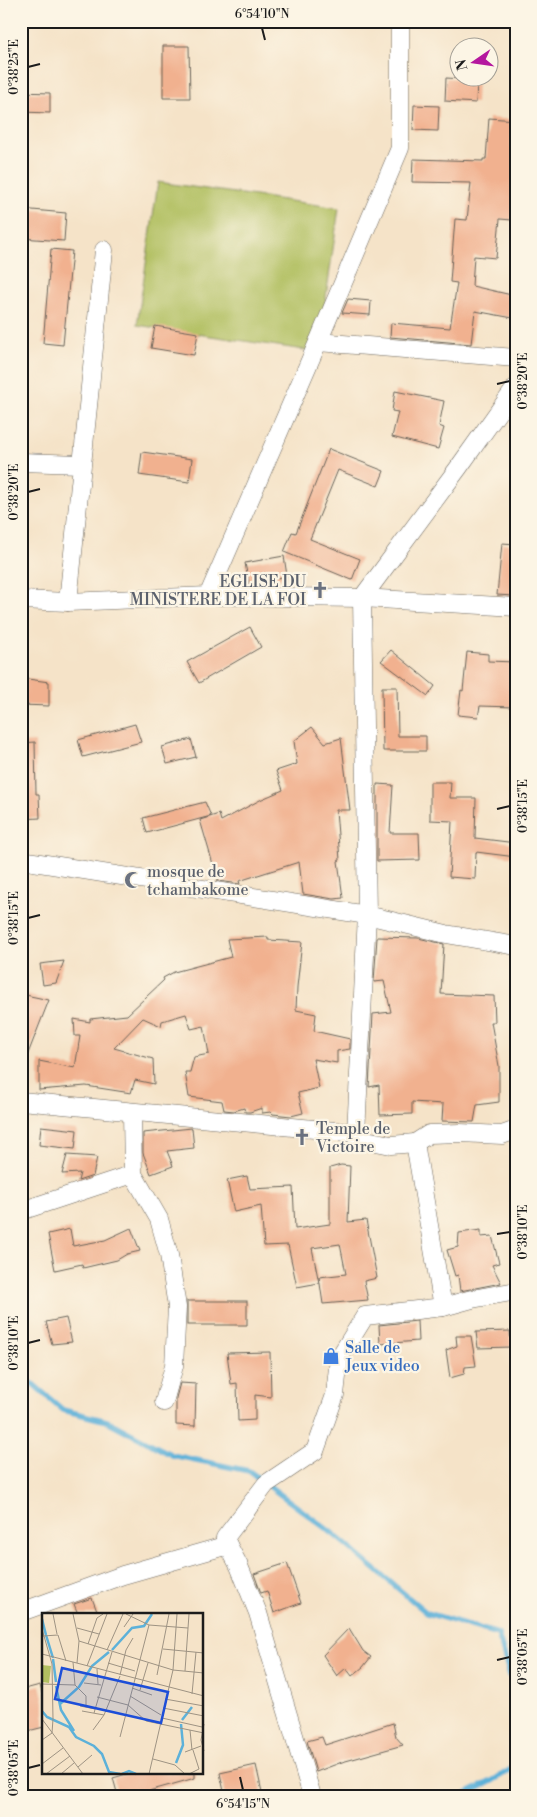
<svg xmlns="http://www.w3.org/2000/svg" width="537" height="1817" viewBox="0 0 537 1817" font-family="'Libre Bodoni',serif">
<rect width="100%" height="100%" fill="#fcf5e5"/>
<filter id="ink" filterUnits="userSpaceOnUse"><feTurbulence type="fractalNoise" baseFrequency=".02" numOctaves="2"/><feDisplacementMap in="SourceGraphic" scale="10" xChannelSelector="R" yChannelSelector="G"/><feConvolveMatrix kernelMatrix="1 2 1 2 8 2 1 2 1" color-interpolation-filters="sRGB"/></filter>
<filter id="wash" filterUnits="userSpaceOnUse"><feTurbulence type="fractalNoise" baseFrequency=".0096" numOctaves="4" result="noise"/><feDisplacementMap in="SourceGraphic" scale="20" xChannelSelector="R" yChannelSelector="G"/><feGaussianBlur stdDeviation="1.12" result="paint"/><feColorMatrix in="noise" values="0 0 0 0 0 0 0 0 0 0 0 0 0 0 0 0 0 1.4 0 .05"/><feComposite in="paint" operator="in"/></filter>
<g filter="url(#wash)">
<rect width="100%" height="100%" fill="#f5e3c8"/>
<polygon fill="#b1bf61" stroke="#666e3e" points="158,182 339,208 318,352 137,325"/>
<g fill="none" stroke-linecap="round" stroke-linejoin="round">
<g stroke="#5db1d9" stroke-width="5.5">
<polyline points="21,1377 33,1384 63,1410 107,1421 172,1455 249,1471 332,1533 427,1613 498,1634 510,1675 516,1683"/>
<polyline points="462,1796 492,1781 516,1766"/>
</g>
</g>
<g id="blocks">
<g fill="#f1b18f">
<polygon points="163,46 189,46 190,98 163,98"/>
<polygon points="446,78 477,80 476,103 445,101"/>
<polygon points="21,92 50,93 50,113 21,112"/>
<polygon points="414,105 439,106 438,131 413,130"/>
<polygon points="489,118 516,120 516,181 512,220 500,219 496,258 474,256 472,286 516,296 513,318 475,311 471,344 390,337 391,323 450,328 457,283 450,282 455,219 467,220 471,183 412,182 413,159 483,161 483,159 486,159"/>
<polygon points="21,209 66,213 64,241 21,238"/>
<polygon points="51,249 72,251 63,345 43,343"/>
<polygon points="348,299 371,301 370,315 342,313"/>
<polygon points="155,326 198,333 194,355 151,348"/>
<polygon points="395,391 444,401 439,426 444,428 438,449 392,437 398,412 392,411"/>
<polygon points="329,449 384,471 378,486 338,470 310,539 360,559 352,580 284,552 292,532 296,533"/>
<polygon points="142,452 192,459 189,482 139,475"/>
<polygon points="502,543 516,544 514,596 497,595"/>
<polygon points="284,556 287,576 249,584 245,563"/>
<polygon points="250,627 261,647 199,683 187,662"/>
<polygon points="391,650 435,686 428,696 381,661"/>
<polygon points="467,652 488,654 488,661 515,662 514,707 480,706 478,717 458,715 461,690 463,691"/>
<polygon points="21,678 49,682 49,706 21,705"/>
<polygon points="382,687 397,687 398,736 426,736 426,751 383,751"/>
<polygon points="135,724 141,742 83,757 78,740"/>
<polygon points="312,727 325,743 341,738 350,810 336,810 340,860 338,861 343,898 334,899 303,894 299,862 239,881 240,884 218,881 200,820 219,814 221,821 262,799 283,790 276,771 297,764 294,741"/>
<polygon points="191,739 196,757 167,764 162,747"/>
<polygon points="35,742 36,794 39,794 40,818 21,819 21,743"/>
<polygon points="430,782 451,782 450,798 476,798 475,838 516,843 516,857 476,852 475,879 449,877 452,821 430,820"/>
<polygon points="377,784 393,785 390,833 419,833 420,860 377,861"/>
<polygon points="205,802 211,816 147,833 143,818"/>
<polygon points="268,937 268,940 302,942 297,987 296,1010 316,1014 314,1031 350,1039 350,1049 337,1051 337,1063 313,1059 319,1088 298,1093 303,1113 291,1116 273,1114 271,1112 262,1113 262,1108 250,1112 245,1112 244,1108 234,1111 224,1110 222,1101 189,1097 185,1072 190,1072 194,1057 209,1054 204,1026 191,1029 186,1014 162,1021 161,1026 143,1018 114,1048 153,1059 154,1084 135,1080 131,1093 86,1086 39,1090 39,1061 75,1068 80,1036 75,1036 74,1019 90,1022 90,1019 127,1015 164,980 163,978 174,972 231,957 227,939"/>
<polygon points="377,937 418,938 444,944 441,994 494,996 495,1022 491,1022 499,1066 499,1102 477,1105 474,1122 442,1121 443,1104 412,1102 412,1114 380,1115 379,1085 369,1087 373,1014 391,1012 384,981 374,982"/>
<polygon points="64,961 56,983 43,985 40,964"/>
<polygon points="21,994 49,1000 22,1069 21,1068"/>
<polygon points="41,1126 77,1130 75,1149 39,1145"/>
<polygon points="192,1128 194,1148 167,1151 173,1166 151,1174 143,1153 143,1133"/>
<polygon points="67,1155 97,1157 93,1176 78,1181 80,1173 62,1174"/>
<polygon points="341,1165 350,1166 348,1222 366,1220 377,1278 364,1281 368,1300 323,1304 319,1277 346,1274 340,1244 312,1248 319,1283 297,1287 288,1245 264,1246 261,1206 234,1212 227,1180 247,1176 250,1189 293,1187 295,1229 330,1224 330,1168"/>
<polygon points="131,1228 140,1251 127,1254 117,1260 83,1268 82,1264 55,1270 48,1234 70,1229 73,1246 105,1240"/>
<polygon points="481,1230 481,1237 492,1236 499,1263 492,1265 501,1283 460,1291 458,1275 455,1276 447,1250 458,1247 459,1233"/>
<rect x="187" y="1301" width="60" height="24"/>
<polygon points="66,1318 72,1342 52,1344 46,1322"/>
<polygon points="417,1321 418,1341 380,1344 379,1325"/>
<polygon points="510,1331 511,1347 478,1348 476,1332"/>
<polygon points="456,1336 471,1336 476,1366 465,1367 464,1374 450,1378 446,1350 457,1346"/>
<polygon points="270,1352 271,1397 255,1395 255,1420 238,1421 237,1383 231,1384 227,1353"/>
<polygon points="180,1383 196,1384 195,1426 176,1425 176,1398"/>
<polygon points="287,1563 301,1603 274,1613 267,1591 261,1593 254,1574"/>
<polygon points="92,1598 98,1614 78,1614 74,1604"/>
<polygon points="349,1628 363,1651 371,1657 363,1667 352,1676 346,1668 337,1676 323,1655"/>
<polygon points="40,1685 44,1701 44,1727 28,1731 21,1701 21,1690"/>
<polygon points="393,1723 396,1737 403,1745 342,1762 316,1772 307,1741 322,1737 325,1745"/>
<polygon points="256,1765 262,1792 245,1796 225,1796 220,1773"/>
<polygon points="130,1773 195,1773 195,1778 131,1796 118,1796 113,1778"/>
</g>
</g>
</g>
<g filter="url(#ink)">
<use href="#blocks" fill-opacity="0" stroke="#686258" stroke-width="1"/>
<g fill="none" stroke-linecap="round" stroke-linejoin="round">
<g stroke="#686258" stroke-width="19">
<g id="street">
<polyline points="318,342 516,358"/>
<polyline points="21,462 81,464"/>
<polyline points="208,596 318,342 400,148 400,21"/>
<polyline points="21,600 68,602 208,596 362,598 516,607"/>
<polyline points="68,602 104,250"/>
<polyline points="21,860 367,915 446,934 516,946"/>
<polyline points="21,1101 356,1133 361,1139 391,1145 415,1143 429,1134 460,1133 502,1135 516,1130"/>
<polyline points="132,1112 133,1174 159,1219 169,1255 177,1307 174,1366 164,1402"/>
<polyline points="356,1133 367,915 362,598 459,467 516,387"/>
<polyline points="415,1143 443,1307"/>
<polyline points="21,1211 133,1174"/>
<polyline points="228,1545 225,1538 266,1484 315,1451 335,1395 339,1358 365,1316 443,1307 472,1299 516,1291"/>
<polyline points="21,1612 123,1575 228,1545 239,1566 258,1613 312,1796"/>
</g>
</g>
<use href="#street" stroke="#fff" stroke-width="18"/>
</g>
</g>
<path fill="none" stroke="#1c1c1c" stroke-width="2" d="M262,28L265,40M28,67L40,64M497,384L510,381M28,492L40,489M497,809L510,806M28,918L40,915M497,1234L510,1232M28,1343L40,1340M497,1660L510,1657M28,1768L40,1765M240,1777L243,1790"/>
<defs>
<g id="church-bare" transform="scale(1.35)"><path d="M-1.2-6h2.4v3.5h3.3v2.4h-3.3V6h-2.4V-.1h-3.3v-2.4h3.3Z" fill="#6b7280" stroke="#fcf5e5" stroke-width="2.5" paint-order="stroke"/></g>
<g id="mosque-bare" transform="scale(1.35)"><path d="M3.5-4.9A6 6 0 1 0 3.5 4.9A5 5 0 1 1 3.5-4.9Z" fill="#6b7280" stroke="#fcf5e5" stroke-width="2.5" paint-order="stroke"/></g>
<g id="shop-bare" transform="scale(1.35)"><path d="M-5-2.5h2.3a2.7 3.5 0 0 1 5.4 0H5L5.5 6h-11ZM-1.5-2.5h3a1.5 2.3 0 0 0-3 0Z" fill="#3f7fe0" stroke="#fcf5e5" stroke-width="2.5" paint-order="stroke"/></g>
</defs>
<g fill-rule="evenodd">
<use href="#church-bare" x="320" y="590"/>
<use href="#mosque-bare" x="133" y="880"/>
<use href="#church-bare" x="302" y="1137"/>
<use href="#shop-bare" x="331" y="1356"/>
</g>
<g text-anchor="middle" stroke-width="4.5" stroke-linejoin="round" paint-order="stroke">
<g font-size="16" fill="#5b616d" stroke="#fcf5e5" text-anchor="start">
<text x="306" y="587" text-anchor="end">EGLISE DU<tspan x="306" dy="18">MINISTERE DE LA FOI</tspan></text>
<text x="147" y="877">mosque de<tspan x="147" dy="18">tchambakome</tspan></text>
<text x="316" y="1134">Temple de<tspan x="316" dy="18">Victoire</tspan></text>
</g>
<g font-size="16" fill="#366cbe" stroke="#fcf5e5" text-anchor="start">
<text x="345" y="1353">Salle de<tspan x="345" dy="18">Jeux video</tspan></text>
</g>
</g>
<g transform="translate(42 1613)">
<rect width="161" height="161" fill="#f5e3c8"/>
<path d="M0,52L9,53L7,70L0,69Z" fill="#b1bf61"/>
<path fill="none" stroke="#5db1d9" stroke-width="2.5" d="M0,6L4,22M4,22L11,45M70,37L90,15L102,13L110,1M11,46L14,69M14,73L19,97L32,118M18,91L37,74L50,53L67,39M0,98L5,104L27,114L34,124L52,133L60,141L67,159L78,161M140,107L150,94M134,150L141,132L139,111M80,161L87,158L94,161"/>
<path fill="none" stroke="#9e9383" stroke-width="1" d="M11,1L15,21M31,1L37,28L35,50M84,1L107,12M82,14L91,1M35,15L57,21M0,16L10,51L11,106L10,120L0,127M1,23L16,22L24,48M37,28L131,57L162,60M46,31L55,5L61,1M121,36L162,40M65,37L81,1M0,41L162,83M66,50L93,58M45,53L65,1M55,56L56,71M143,58L147,1M78,62L84,37L91,25M115,62L127,1M42,70L59,72M0,71L33,72L31,49M33,72L44,83V93M90,75L110,82M98,77L106,50M150,81L154,39M88,83L119,102M55,84L86,92L104,108L162,120M123,86L162,93M38,93L53,96M121,95L162,103M40,98L62,102M52,100L70,39M120,105L160,114M0,106L41,161M162,111L159,127L162,138M51,117L62,102L78,63M148,117L150,137M78,124L107,12L146,15M143,139L159,133M111,146L133,152L143,161M0,151L21,135M36,154L50,142M4,161L28,143M19,161L32,150M107,161L131,57L135,1M147,161L157,156L151,137"/>
<path fill="#1d4ed8" fill-opacity="0.15" stroke="#1d4ed8" stroke-width="2.5" d="M20,55L126,79L119,110L13,86Z"/>
<rect width="161" height="161" fill="none" stroke="#1c1c1c" stroke-width="2.5"/>
</g>
<rect width="537" height="1817" fill="none" stroke="#fcf5e5" stroke-width="55"/>
<g transform="translate(474 62) rotate(257)"><circle r="24" fill="#fcf5e5" stroke="#a29e95"/>
<path d="M0-4L9 19L0 12L-9 19Z" fill="#b5179e"/>
<text y="-8" font-size="14" font-weight="bold" text-anchor="middle" fill="#1c1c1c">N</text>
</g>
<rect x="28" y="28" width="482" height="1762" fill="none" stroke="#1c1c1c" stroke-width="2"/>
<g font-size="12" text-anchor="middle" fill="#1c1c1c">
<text x="262" y="18">6°54'10"N</text>
<text transform="translate(14 67) rotate(-90)" y="4">0°38'25"E</text>
<text transform="translate(523 381) rotate(-90)" y="4">0°38'20"E</text>
<text transform="translate(14 492) rotate(-90)" y="4">0°38'20"E</text>
<text transform="translate(523 806) rotate(-90)" y="4">0°38'15"E</text>
<text transform="translate(14 918) rotate(-90)" y="4">0°38'15"E</text>
<text transform="translate(523 1232) rotate(-90)" y="4">0°38'10"E</text>
<text transform="translate(14 1343) rotate(-90)" y="4">0°38'10"E</text>
<text transform="translate(523 1657) rotate(-90)" y="4">0°38'05"E</text>
<text transform="translate(14 1768) rotate(-90)" y="4">0°38'05"E</text>
<text x="243" y="1808">6°54'15"N</text>
</g>
</svg>
